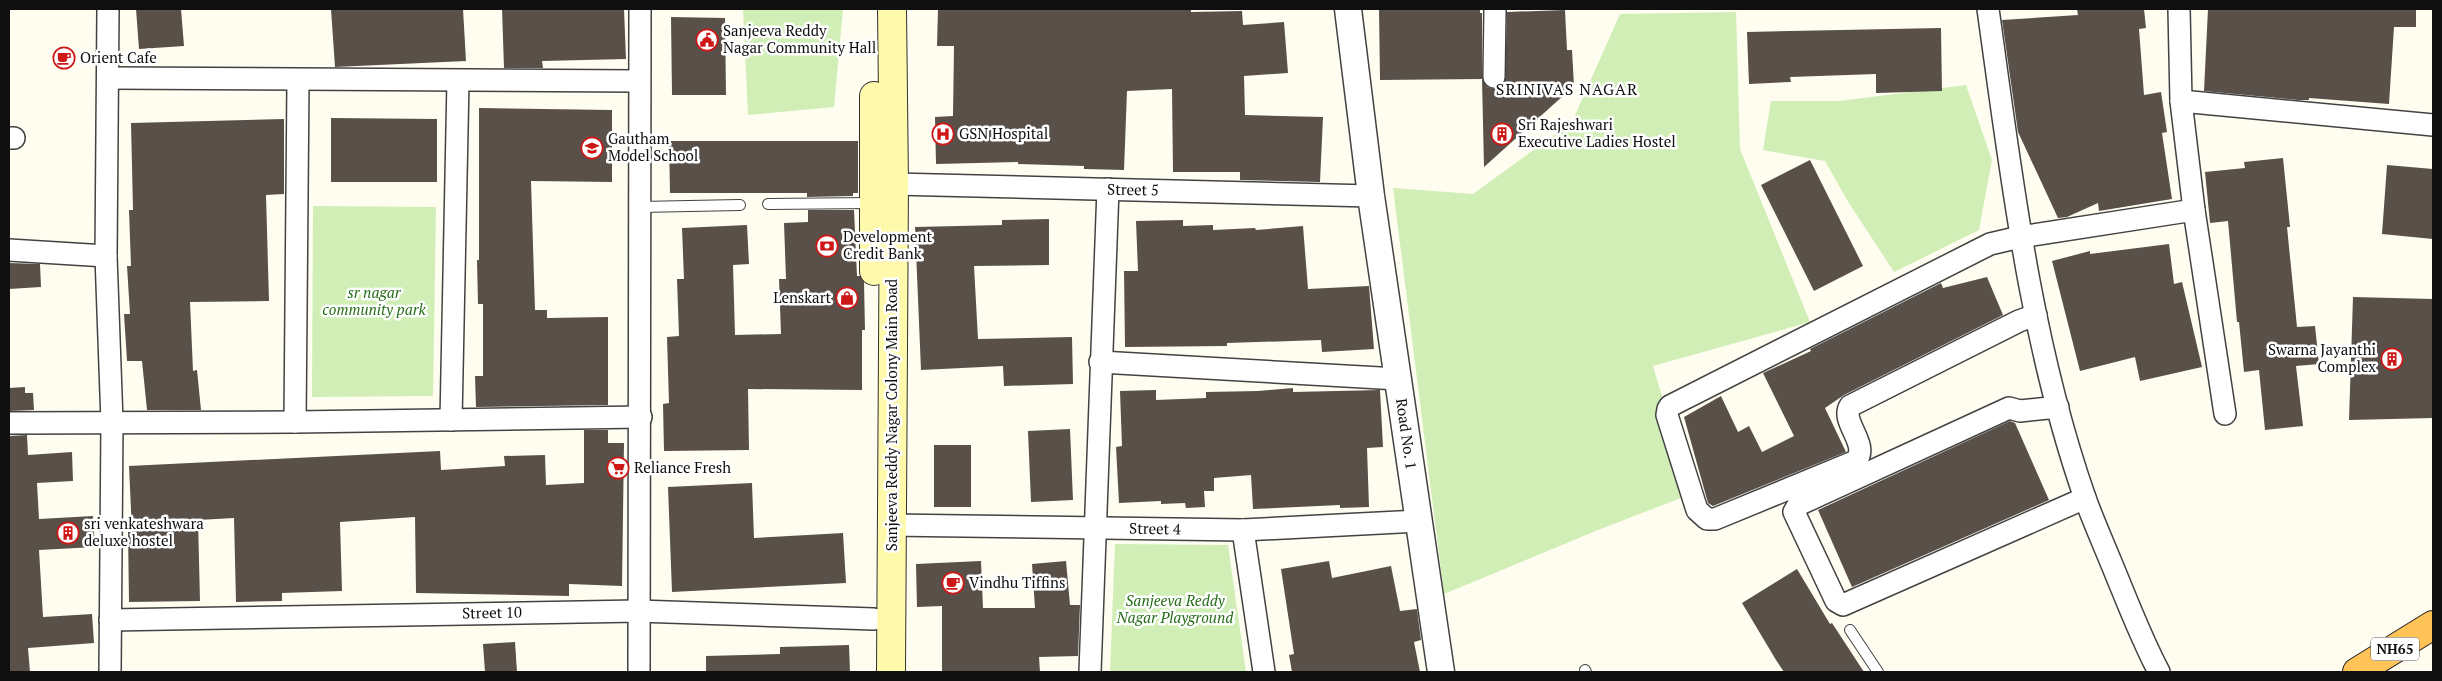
<svg xmlns="http://www.w3.org/2000/svg" width="2442" height="681" viewBox="0 0 2442 681" font-family="'PT Serif',serif">
<rect width="100%" height="100%" fill="#fffdf0"/>
<g fill="#d0eeb5">
<polygon points="743,9 843,9 834,107 748,115"/>
<polygon points="1736,12 1740,149 1810,322 1653,366 1691,494 1593,532 1444,594 1393,188 1473,194 1572,122 1620,14"/>
<polygon points="1966,85 1992,160 1979,230 1894,272 1847,200 1825,161 1763,150 1771,101 1840,101"/>
<polygon points="313,206 436,207 433,396 312,397"/>
<polygon points="1115,544 1228,545 1246,672 1110,672"/>
</g>
<g fill="#59504a">
<polygon points="136,9 181,9 184,46 139,49"/>
<polygon points="331,9 463,9 466,61 335,67"/>
<polygon points="502,9 624,9 626,59 542,61 543,68 504,68"/>
<polygon points="938,9 1191,9 1191,12 1242,11 1243,25 1284,22 1288,73 1244,76 1245,115 1323,117 1320,182 1240,180 1240,172 1173,172 1172,89 1127,91 1124,170 1084,169 1084,166 1018,164 1018,162 936,164 935,117 953,116 954,46 937,46"/>
<polygon points="1379,9 1480,9 1480,13 1482,13 1482,79 1380,80"/>
<polygon points="2077,9 2144,9 2146,28 2139,29 2144,95 2161,92 2167,132 2162,133 2172,199 2099,211 2098,203 2067,217 2058,218 2018,132 2002,20 2078,15"/>
<polygon points="2208,9 2416,9 2416,27 2394,27 2389,104 2309,98 2309,100 2298,100 2204,91"/>
<polygon points="1565,10 1567,50 1572,50 1574,86 1484,167 1482,79 1487,87 1493,89 1500,88 1505,83 1507,12"/>
<polygon points="671,17 725,18 726,95 672,95"/>
<polygon points="1941,28 1942,91 1876,93 1876,74 1790,77 1791,82 1749,84 1747,32"/>
<polygon points="479,108 612,110 612,182 531,181 535,310 547,310 547,318 608,317 608,405 476,407 475,376 483,376 483,304 478,304 477,260 479,260"/>
<polygon points="331,118 437,119 437,182 331,182"/>
<polygon points="284,119 284,194 266,195 269,301 190,302 193,371 197,370 201,410 147,410 142,361 127,361 124,314 130,314 127,266 131,266 129,210 133,210 131,123"/>
<polygon points="669,141 858,141 858,193 853,193 853,196 807,197 807,193 670,193"/>
<polygon points="2283,158 2290,227 2287,227 2297,327 2315,326 2319,364 2296,366 2303,426 2265,430 2259,370 2244,372 2239,322 2237,322 2228,221 2210,223 2205,172 2245,168 2244,162"/>
<polygon points="1810,160 1863,266 1814,291 1761,185"/>
<polygon points="2387,165 2433,169 2433,239 2382,234"/>
<polygon points="808,210 854,210 857,276 860,276 864,282 865,330 862,330 862,390 748,389 749,450 664,451 663,404 669,403 667,337 679,336 677,279 684,279 682,228 747,225 749,264 733,265 735,335 781,334 779,279 786,279 784,223 808,222"/>
<polygon points="1049,219 1049,265 974,266 978,339 1072,337 1073,384 1004,386 1003,366 921,370 915,227 1002,225 1002,220"/>
<polygon points="1183,220 1183,226 1213,225 1213,230 1255,228 1256,230 1303,226 1308,289 1369,286 1374,349 1322,352 1321,340 1227,343 1227,346 1125,347 1124,271 1138,271 1136,221"/>
<polygon points="2169,244 2174,284 2182,282 2202,367 2140,381 2135,357 2080,371 2052,261 2090,251 2090,254"/>
<polygon points="9,263 40,264 41,287 9,289"/>
<polygon points="1987,277 2003,315 1844,395 1825,408 1846,452 1713,506 1708,503 1684,417 1721,396 1738,432 1749,426 1762,452 1794,436 1763,373 1811,351 1810,349 1941,283 1943,288"/>
<polygon points="2353,297 2433,299 2433,418 2349,420"/>
<polygon points="25,387 25,393 33,393 34,410 9,411 9,388"/>
<polygon points="1293,388 1293,392 1380,390 1383,447 1367,448 1369,507 1340,508 1340,505 1253,509 1251,475 1214,478 1214,491 1204,491 1205,507 1186,508 1185,503 1161,504 1161,501 1119,503 1116,447 1122,446 1120,391 1156,390 1156,400 1206,398 1206,392 1258,391"/>
<polygon points="2010,421 2015,423 2049,500 1852,587 1818,510"/>
<polygon points="1070,429 1073,500 1031,502 1028,431"/>
<polygon points="584,430 608,430 608,443 624,443 622,586 569,584 569,596 416,593 415,517 340,522 342,591 282,593 282,601 236,602 234,518 198,520 200,601 129,602 128,532 132,532 129,466 440,451 441,470 505,466 504,456 545,455 546,485 584,483"/>
<polygon points="9,436 27,435 28,455 72,452 73,481 37,483 39,519 93,516 95,547 39,550 43,617 92,614 94,643 28,648 30,672 9,672"/>
<rect x="934" y="445" width="37" height="62"/>
<polygon points="752,483 754,538 843,533 846,583 672,592 668,487"/>
<polygon points="981,561 983,608 1035,608 1032,564 1066,561 1070,605 1080,605 1078,656 1039,657 1040,672 942,672 942,606 917,607 916,564"/>
<polygon points="1329,561 1332,578 1391,566 1400,611 1417,609 1421,640 1414,642 1420,672 1292,672 1289,655 1294,654 1281,569"/>
<polygon points="1797,569 1830,624 1832,623 1864,672 1784,672 1776,660 1742,603"/>
<polygon points="515,642 517,672 485,672 483,644"/>
<polygon points="849,645 850,672 706,672 706,656 780,654 780,647"/>
</g>
<g fill="none" stroke-linecap="round" stroke-linejoin="round">
<g stroke="#424242" stroke-width="12">
<g id="service">
<polyline points="768,204 872,203"/>
<polyline points="639,207 740,205"/>
<polyline points="1850,630 1878,672"/>
<polyline points="1585,670 1586,672"/>
</g>
</g>
<g stroke="#424242" stroke-width="24">
<g id="minor">
<polyline points="108,9 106,256 112,422 110,672"/>
<path d="M1988,9C2011,173 2030,341 2085,498C2094,523 2105,547 2115,572C2129,606 2142,640 2159,672"/>
<polyline points="2179,9 2181,101 2194,210 2225,414"/>
<polyline points="1494,77 1495,9"/>
<polyline points="109,78 639,81"/>
<polyline points="2181,101 2433,125"/>
<polyline points="9,138 14,138"/>
<polyline points="894,184 1371,196"/>
<polyline points="9,250 106,256"/>
<path d="M2036,315L2019,321L1850,406C1840,422 1870,444 1856,461L1715,519H1707L1697,510L1667,415L1668,409L1670,406L1990,244L2020,237L2194,210"/>
<polyline points="1100,362 1398,379"/>
<polyline points="2058,407 2020,411 2009,408 1798,505 1794,512 1836,601 1843,605 2085,498"/>
<polyline points="451,420 458,81"/>
<polyline points="295,422 298,81"/>
<polyline points="9,423 295,422 641,417"/>
<polyline points="890,525 1243,530 1419,521"/>
<polyline points="1243,530 1264,672"/>
<polyline points="110,620 638,611 874,619"/>
<polyline points="639,672 640,9"/>
<polyline points="1090,672 1108,189"/>
</g>
</g>
<g stroke="#424242" stroke-width="29">
<polyline id="tertiary" points="1348,9 1371,196 1441,672"/>
</g>
<g stroke="#313131" stroke-width="30">
<g id="secondary">
<polyline points="874,271 874,96"/>
<polyline points="891,672 894,184 892,9"/>
</g>
</g>
<g stroke="#202020" stroke-width="30">
<polyline id="trunk" points="2357,672 2433,625"/>
</g>
<use href="#service" stroke="#fff" stroke-width="10"/>
<use href="#minor" stroke="#fff" stroke-width="21"/>
<use href="#tertiary" stroke="#fff" stroke-width="26"/>
<use href="#secondary" stroke="#fff9ab" stroke-width="28"/>
<use href="#trunk" stroke="#ffc357" stroke-width="28"/>
</g>
<defs>
<g id="civic-ring" transform="scale(1.125)"><circle r="9.5" fill="#fff" stroke="#ce1818" stroke-width="1.5"/><path d="M-.6-6.5H3V-4.5H.6V-3L4-1V1h2V6H-6V1h2V-1L-.6-3ZM-1.2 2.5V6h2.4V2.5Z" fill="#ce1818"/></g>
<g id="cafe-ring" transform="scale(1.125)"><circle r="9.5" fill="#fff" stroke="#ce1818" stroke-width="1.5"/><path d="M-5.5-4.5H6V0H3Q3 3.5 0 3.5H-2.5Q-5.5 3.5-5.5 0ZM3-3.2v2h1.7v-2ZM-6 4.5H4V6H-6Z" fill="#ce1818"/></g>
<g id="hospital-ring" transform="scale(1.125)"><circle r="9.5" fill="#fff" stroke="#ce1818" stroke-width="1.5"/><path d="M-5-5h3v3.5h4V-5h3V5h-3V1.5h-4V5h-3Z" fill="#ce1818"/></g>
<g id="building-ring" transform="scale(1.125)"><circle r="9.5" fill="#fff" stroke="#ce1818" stroke-width="1.5"/><path d="M-4-6H4V6H1V3H-1V6H-4ZM-2.5-4.3h1.7v1.8h-1.7ZM.8-4.3h1.7v1.8H.8ZM-2.5-1h1.7V.8h-1.7ZM.8-1h1.7V.8H.8Z" fill="#ce1818"/></g>
<g id="school-ring" transform="scale(1.125)"><circle r="9.5" fill="#fff" stroke="#ce1818" stroke-width="1.5"/><path d="M0-5L7-2L0 1L-7-2ZM-4 1L0 2.5L4 1V4Q0 6-4 4Z" fill="#ce1818"/></g>
<g id="bank-ring" transform="scale(1.125)"><circle r="9.5" fill="#fff" stroke="#ce1818" stroke-width="1.5"/><path d="M-6-4H6V4H-6ZM0-2.3a2.3 2.3 0 1 0 0 4.6a2.3 2.3 0 1 0 0-4.6Z" fill="#ce1818"/></g>
<g id="shop-ring" transform="scale(1.125)"><circle r="9.5" fill="#fff" stroke="#ce1818" stroke-width="1.5"/><path d="M-5-2.5h2.3a2.7 3.5 0 0 1 5.4 0H5L5.5 6h-11ZM-1.5-2.5h3a1.5 2.3 0 0 0-3 0Z" fill="#ce1818"/></g>
<g id="supermarket-ring" transform="scale(1.125)"><circle r="9.5" fill="#fff" stroke="#ce1818" stroke-width="1.5"/><path d="M-6-5.5h2.5l.6 2H6L4.5 2H-2.5L-4.4-4H-6ZM-1.5 3.2a1.3 1.3 0 1 0 .1 0ZM3 3.2a1.3 1.3 0 1 0 .1 0Z" fill="#ce1818"/></g>
</defs>
<g fill-rule="evenodd">
<use href="#civic-ring" x="707" y="40"/>
<use href="#cafe-ring" x="64" y="58"/>
<use href="#hospital-ring" x="943" y="134"/>
<use href="#building-ring" x="1502" y="134"/>
<use href="#school-ring" x="592" y="148"/>
<use href="#bank-ring" x="827" y="246"/>
<use href="#shop-ring" x="847" y="298"/>
<use href="#building-ring" x="2392" y="359"/>
<use href="#supermarket-ring" x="618" y="468"/>
<use href="#building-ring" x="68" y="533"/>
<use href="#cafe-ring" x="953" y="583"/>
</g>
<g text-anchor="middle" stroke-width="5" stroke-linejoin="round" paint-order="stroke">
<rect fill="#fff" stroke="#575757" stroke-width="1" x="2371" y="637.5" width="48" height="23" rx="4"/>
<g font-size="14" font-weight="bold" fill="#0f0f0f">
<text x="2395" y="654">NH65</text>
</g>
<g font-size="15" fill="#0f0f0f" stroke="#fff" text-anchor="start">
<text x="723" y="36">Sanjeeva Reddy<tspan x="723" dy="17">Nagar Community Hall</tspan></text>
<text x="80" y="63">Orient Cafe</text>
<text x="1518" y="130">Sri Rajeshwari<tspan x="1518" dy="17">Executive Ladies Hostel</tspan></text>
<text x="959" y="139">GSN Hospital</text>
<text x="608" y="144">Gautham<tspan x="608" dy="17">Model School</tspan></text>
<text x="843" y="242">Development<tspan x="843" dy="17">Credit Bank</tspan></text>
<text x="831" y="303" text-anchor="end">Lenskart</text>
<text x="2376" y="355" text-anchor="end">Swarna Jayanthi<tspan x="2376" dy="17">Complex</tspan></text>
<text x="634" y="473">Reliance Fresh</text>
<text x="84" y="529">sri venkateshwara<tspan x="84" dy="17">deluxe hostel</tspan></text>
<text x="969" y="588">Vindhu Tiffins</text>
</g>
<g font-size="15" fill="#0f0f0f" stroke="#fff">
<text transform="translate(1133 190) rotate(1)" y="5">Street 5</text>
<text transform="translate(892 415) rotate(-90)" y="5">Sanjeeva Reddy Nagar Colony Main Road</text>
<text transform="translate(1406 434) rotate(82)" y="5">Road No. 1</text>
<text transform="translate(1155 529) rotate(1)" y="5">Street 4</text>
<text transform="translate(492 613) rotate(-1)" y="5">Street 10</text>
</g>
<g font-size="15" font-style="italic" fill="#266e18" stroke="#fff">
<text x="374" y="298">sr nagar<tspan x="374" dy="17">community park</tspan></text>
<text x="1175" y="606">Sanjeeva Reddy<tspan x="1175" dy="17">Nagar Playground</tspan></text>
</g>
<g font-size="16" letter-spacing="1" fill="#0f0f0f" stroke="#fff">
<text x="1567" y="95">SRINIVAS NAGAR</text>
</g>
</g>
<rect width="2442" height="681" fill="none" stroke="#0f0f0f" stroke-width="20"/>
</svg>
